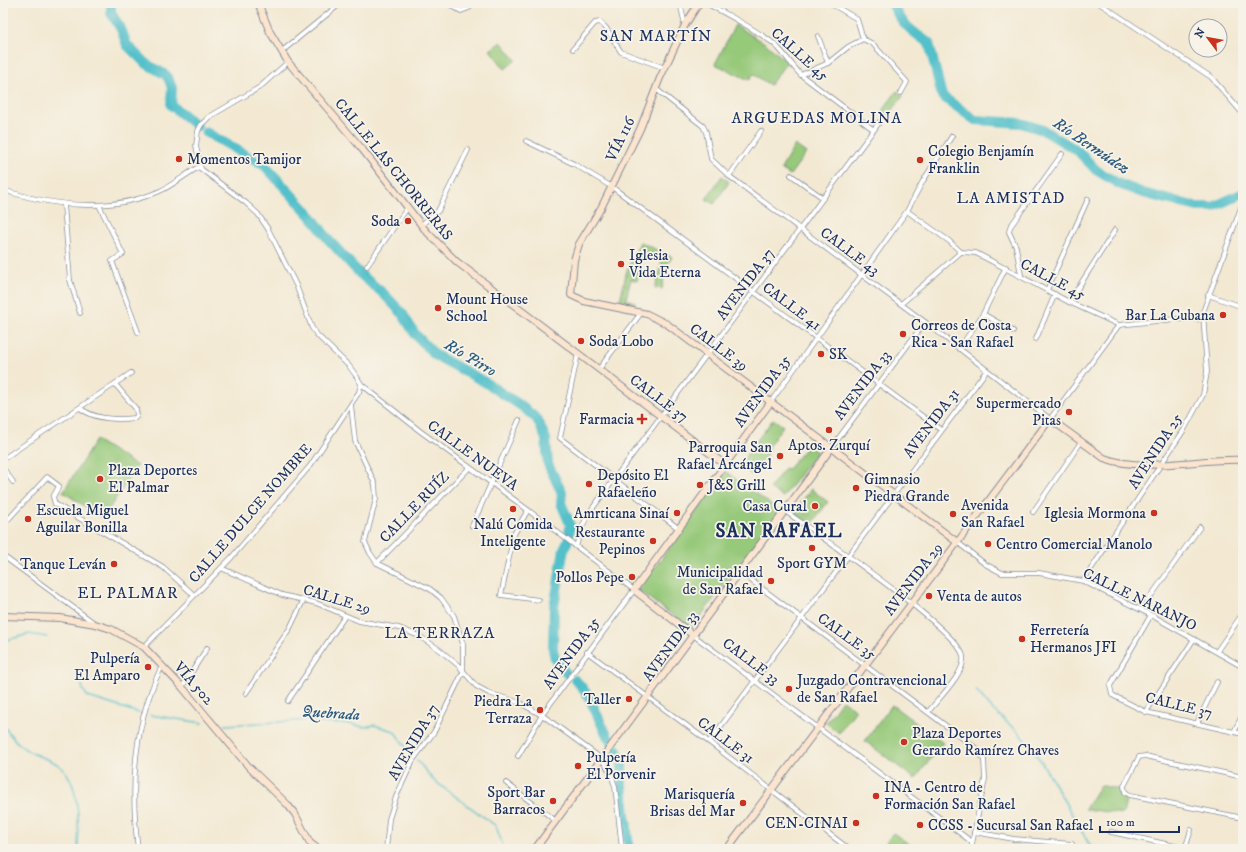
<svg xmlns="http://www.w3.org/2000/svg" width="1246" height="852" viewBox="0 0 1246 852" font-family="'IM FELL DW Pica',serif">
<defs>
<pattern id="grass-tufts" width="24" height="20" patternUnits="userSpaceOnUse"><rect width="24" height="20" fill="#97c97a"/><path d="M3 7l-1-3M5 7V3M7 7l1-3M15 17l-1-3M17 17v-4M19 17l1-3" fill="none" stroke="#7aa467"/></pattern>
</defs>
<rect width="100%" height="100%" fill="#f7f3e8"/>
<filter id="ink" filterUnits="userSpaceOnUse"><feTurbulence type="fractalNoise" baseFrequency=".025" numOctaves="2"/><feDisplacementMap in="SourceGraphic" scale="8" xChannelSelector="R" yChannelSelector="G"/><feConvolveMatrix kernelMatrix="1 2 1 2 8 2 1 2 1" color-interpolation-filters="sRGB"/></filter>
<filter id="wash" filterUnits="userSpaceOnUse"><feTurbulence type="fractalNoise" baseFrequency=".012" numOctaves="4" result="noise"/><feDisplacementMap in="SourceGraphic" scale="16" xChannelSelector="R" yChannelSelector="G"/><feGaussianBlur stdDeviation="0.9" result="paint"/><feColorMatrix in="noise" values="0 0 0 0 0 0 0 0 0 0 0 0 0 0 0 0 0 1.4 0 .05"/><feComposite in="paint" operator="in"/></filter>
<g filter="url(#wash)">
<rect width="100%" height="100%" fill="#f3e9d3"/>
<g fill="url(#grass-tufts)" stroke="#597c6c">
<polygon points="640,242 672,257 666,266 662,289 655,288 663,257 643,252 637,270 640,271 637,281 631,279 626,299 635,302 634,305 620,300 627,270"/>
<polygon points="811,489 828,502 811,525 794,512"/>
<polygon points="893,833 912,846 909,849 881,849"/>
</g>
<g fill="#97c97a" stroke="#597c6c">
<polygon points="735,25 765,43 787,62 770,85 753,74 749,80 715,64"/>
<polygon points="501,42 516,60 505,69 490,50"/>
<polygon points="897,91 903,96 888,116 882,111"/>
<polygon points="795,145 806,153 790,175 781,169"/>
<polygon points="722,176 729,182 714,204 706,199"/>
<polygon points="773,419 783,426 767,448 770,450 752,475 739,465"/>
<polygon points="96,440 137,466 103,518 63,492"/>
<polygon points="808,445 817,452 783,497 770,488 785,468 788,469"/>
<polygon points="726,472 780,511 691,629 638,590"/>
<polygon points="842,700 856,710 839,733 826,723"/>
<polygon points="892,705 943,743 915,779 865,741"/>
<polygon points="1100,785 1120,790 1120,794 1126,801 1123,814 1085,809"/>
</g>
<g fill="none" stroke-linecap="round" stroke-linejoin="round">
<g stroke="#53c0ca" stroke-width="1.5">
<polyline points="7,640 29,634 47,637"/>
<polyline points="80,675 83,690 88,697 139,713"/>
<polyline points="976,690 992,709 1019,733 1041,761 1092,849"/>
<polyline points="150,715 203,723"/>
<path d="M3,725C10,735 18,745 28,751C38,757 52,759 61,767C80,783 79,826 78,849"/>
<polyline points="225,725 309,720 324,723 350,724 364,727 374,725 394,731 411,754"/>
<polyline points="417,760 433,780 496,826 504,849"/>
</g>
<g stroke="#53c0ca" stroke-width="10">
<polyline points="111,3 111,13 121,29 127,45 145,63 166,75 169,80 172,88 171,105 197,126"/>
<path d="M892,3C900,22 912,32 929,43L942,96L975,120L1021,123L1043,130L1078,151L1096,170L1119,184L1143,193L1197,207H1213L1243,193"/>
<polyline points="206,132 265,166 311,216 328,239 360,274 384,294 402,313 415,334 435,355 483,381 520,405 537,419 546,439 548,464 562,493 561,503 570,524 569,538 564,549 554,607 553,649 555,659 566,673"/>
<path d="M575,680C593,695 598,723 611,742"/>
<polyline points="616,749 622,763 622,782"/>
<polyline points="622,786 625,815"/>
<polyline points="626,820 629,849"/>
</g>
</g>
</g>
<g filter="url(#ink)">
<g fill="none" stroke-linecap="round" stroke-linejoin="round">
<g stroke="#878c98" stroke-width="5.5">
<g id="street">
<polyline points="447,3 461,11 469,8 473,3"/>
<polyline points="680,3 685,25"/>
<path d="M706,3C728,15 752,27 773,43C784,52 791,65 801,75L874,130"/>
<polyline points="830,3 857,19 863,39"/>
<polyline points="1099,3 1211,77 1243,114"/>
<polyline points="818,36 828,63"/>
<polyline points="863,39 873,44 907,82 901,93"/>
<polyline points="573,49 595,23 600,22 606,28 621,52 665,68"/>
<polyline points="281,52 341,3"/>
<polyline points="288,62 260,87 209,117 201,125 198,131 196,146 201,169 246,203 258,214 268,229 296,285 312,328 317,335 349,366 357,377 361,384 420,431 516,501 634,590 542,715 518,756"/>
<polyline points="801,75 828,63 848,47 863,39"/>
<polyline points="656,89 703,126 706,132 711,159 729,176 925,322 1050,419 1119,325"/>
<polyline points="526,141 574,164 612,187 941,430"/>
<polyline points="791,175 823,198"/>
<polyline points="729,176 761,131"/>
<path d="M3,190C53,206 110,213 160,191C173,185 186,174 199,167"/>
<polyline points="64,205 70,280 80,313"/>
<polyline points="99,205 123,254 112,261 138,332"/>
<polyline points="907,211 949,241 961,252 976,253 1069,302 1119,325 1175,319 1203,319"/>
<polyline points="421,225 438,211 468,150"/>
<polyline points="367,266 408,207"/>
<polyline points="1021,275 1016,247 1009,232 1010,227 1062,154"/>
<polyline points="1047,290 1088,199"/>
<polyline points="1208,295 1243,307"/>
<polyline points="1069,302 1115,230"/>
<polyline points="901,304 961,252"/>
<polyline points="983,314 1013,331"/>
<polyline points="1036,339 1055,294"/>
<polyline points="959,349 983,314 1006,267"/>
<polyline points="578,354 560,438 678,528"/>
<polyline points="599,369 641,313"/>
<polyline points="770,403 907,211 923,181 952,136"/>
<polyline points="351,405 355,441 375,484 376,499 365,542 370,553 377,563 430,589 441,598 454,616 463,644 463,672 434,732 413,760 396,797 389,819 386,849"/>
<path d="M80,408C94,419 117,420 135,418L137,416L136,409L115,384"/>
<polyline points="832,447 925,322"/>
<polyline points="3,459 131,373"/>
<polyline points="3,468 13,482"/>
<polyline points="528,510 514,534 501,595 539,600"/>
<path d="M785,511C814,532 958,630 963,656C967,671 938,699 929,711"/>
<polyline points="1033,512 1081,442"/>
<polyline points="3,525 47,477 59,486 53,497 55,504 163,567 194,595"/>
<polyline points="472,526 519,420"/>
<polyline points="957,542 985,564 1002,573 1039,573 1083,581 1151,615 1243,667"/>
<polyline points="576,547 581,529 589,513 884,116"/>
<polyline points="3,556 93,622"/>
<polyline points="377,563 469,468"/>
<polyline points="221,568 282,595 316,603 359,621 399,628 419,636 440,650 459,666 476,686 489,693 520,703 542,715 602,759 610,772 615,786 622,849"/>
<polyline points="740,572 977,749 984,760 985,779 971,849"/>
<polyline points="1083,581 1184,430 1203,395 1207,372 1203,312 1243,202"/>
<polyline points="1141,610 1200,527"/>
<polyline points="1151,615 1110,686 1112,695 1146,712 1243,734"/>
<polyline points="693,635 972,842"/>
<polyline points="144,647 231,558 310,466 359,392 361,384"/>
<polyline points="1217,651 1243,613"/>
<polyline points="587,652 709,742 849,849"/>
<polyline points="182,687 207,648"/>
<polyline points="246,693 290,628 303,601"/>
<polyline points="288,701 345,616"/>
<polyline points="1146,712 1194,639"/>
<polyline points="1197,723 1217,682"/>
<polyline points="1234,732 1243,714"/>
<polyline points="709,742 987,370"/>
<polyline points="1243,777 1145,756 1139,757 1124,786 1125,792 1130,795 1243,818"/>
<polyline points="506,783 556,821"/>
<polyline points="974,832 1014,839 1072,844"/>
<polyline points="1111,832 1189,849"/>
<path d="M138,849C130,788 134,722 162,666"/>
<polyline points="1185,849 1191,830"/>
</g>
</g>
<g stroke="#878c98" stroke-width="8">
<g id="secondary">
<polyline points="258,3 270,32 288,62 362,149 426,231 457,262 724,464"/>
<polyline points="699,3 685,25 660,78 640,129 601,208 579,244 574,260 571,295 584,301 647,314 667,324 957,542"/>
<polyline points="3,616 60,618 95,624 111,629 144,647 182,687 249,767 287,804 295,814 310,843 318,849"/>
<polyline points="693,635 634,590 770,403"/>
<polyline points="535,849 832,447"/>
<path d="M727,849L1050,419L1104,458C1144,473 1200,458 1243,460"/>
</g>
</g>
<use href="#street" stroke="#fff" stroke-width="4"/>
<use href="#secondary" stroke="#fbe5cf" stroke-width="6"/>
</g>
</g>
<g fill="#c8321e" stroke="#f7f3e8" stroke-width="1.5">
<circle cx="179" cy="159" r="4"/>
<circle cx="920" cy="160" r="4"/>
<circle cx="408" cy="221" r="4"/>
<circle cx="621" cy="264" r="4"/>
<circle cx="438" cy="308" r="4"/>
<circle cx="1223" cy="315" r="4"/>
<circle cx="903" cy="334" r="4"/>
<circle cx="581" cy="341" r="4"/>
<circle cx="821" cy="354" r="4"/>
<circle cx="1069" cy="412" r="4"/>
<path d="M640 413h4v4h4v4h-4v4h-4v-4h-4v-4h4z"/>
<circle cx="829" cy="430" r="4"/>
<circle cx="780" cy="456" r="4"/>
<circle cx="100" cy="479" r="4"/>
<circle cx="589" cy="484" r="4"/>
<circle cx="700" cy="485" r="4"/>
<circle cx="856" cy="488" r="4"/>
<circle cx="815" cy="506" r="4"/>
<circle cx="513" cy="509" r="4"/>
<circle cx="677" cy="513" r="4"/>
<circle cx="1154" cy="513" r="4"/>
<circle cx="953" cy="514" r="4"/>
<circle cx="28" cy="519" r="4"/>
<circle cx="653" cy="541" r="4"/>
<circle cx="988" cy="544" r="4"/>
<circle cx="812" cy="548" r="4"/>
<circle cx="114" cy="564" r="4"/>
<circle cx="632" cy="577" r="4"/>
<circle cx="771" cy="581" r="4"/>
<circle cx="929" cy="596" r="4"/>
<circle cx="1022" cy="639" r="4"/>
<circle cx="148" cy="667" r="4"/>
<circle cx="789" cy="689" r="4"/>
<circle cx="629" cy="699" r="4"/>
<circle cx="540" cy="710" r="4"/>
<circle cx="904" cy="742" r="4"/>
<circle cx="578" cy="766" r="4"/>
<circle cx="876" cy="796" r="4"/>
<circle cx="553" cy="801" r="4"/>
<circle cx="743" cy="803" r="4"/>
<circle cx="856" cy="823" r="4"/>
<circle cx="920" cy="825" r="4"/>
</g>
<g text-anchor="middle" stroke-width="3.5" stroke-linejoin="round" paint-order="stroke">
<g font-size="15" fill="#1b2f5e" stroke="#f7f3e8">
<text transform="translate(800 54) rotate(42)" y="5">CALLE 45</text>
<text transform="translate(620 139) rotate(-64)" y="5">VÍA 116</text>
<text transform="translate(394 169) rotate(51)" y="5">CALLE LAS CHORRERAS</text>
<text transform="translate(850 251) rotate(37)" y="5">CALLE 43</text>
<text transform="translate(1053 279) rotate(28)" y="5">CALLE 45</text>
<text transform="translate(745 284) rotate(-53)" y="5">AVENIDA 37</text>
<text transform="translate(792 306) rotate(37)" y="5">CALLE 41</text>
<text transform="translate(719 347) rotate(37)" y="5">CALLE 39</text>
<text transform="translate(862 385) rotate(-53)" y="5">AVENIDA 33</text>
<text transform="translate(762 391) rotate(-54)" y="5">AVENIDA 35</text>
<text transform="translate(659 398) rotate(37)" y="5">CALLE 37</text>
<text transform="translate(931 423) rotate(-53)" y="5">AVENIDA 31</text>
<text transform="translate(1155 451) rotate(-57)" y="5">AVENIDA 25</text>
<text transform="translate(473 455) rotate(36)" y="5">CALLE NUEVA</text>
<text transform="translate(414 507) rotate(-46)" y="5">CALLE RUÍZ</text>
<text transform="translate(250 513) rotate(-49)" y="5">CALLE DULCE NOMBRE</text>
<text transform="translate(913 579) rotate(-53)" y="5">AVENIDA 29</text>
<text transform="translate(337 599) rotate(17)" y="5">CALLE 29</text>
<text transform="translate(1140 599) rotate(26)" y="5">CALLE NARANJO</text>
<text transform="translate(847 636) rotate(36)" y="5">CALLE 35</text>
<text transform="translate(670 646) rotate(-54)" y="5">AVENIDA 33</text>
<text transform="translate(571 653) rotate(-54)" y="5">AVENIDA 35</text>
<text transform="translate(751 661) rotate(37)" y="5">CALLE 33</text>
<text transform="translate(194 683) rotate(49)" y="5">VÍA 502</text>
<text transform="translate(1179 705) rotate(14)" y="5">CALLE 37</text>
<text transform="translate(726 740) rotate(37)" y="5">CALLE 31</text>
<text transform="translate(413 742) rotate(-60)" y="5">AVENIDA 37</text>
</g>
<g font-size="15" fill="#1b2f5e" stroke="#f7f3e8" text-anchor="start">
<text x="928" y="156">Colegio Benjamín<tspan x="928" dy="17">Franklin</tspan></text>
<text x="187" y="164">Momentos Tamijor</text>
<text x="400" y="226" text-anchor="end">Soda</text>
<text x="629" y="260">Iglesia<tspan x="629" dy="17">Vida Eterna</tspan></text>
<text x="446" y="304">Mount House<tspan x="446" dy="17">School</tspan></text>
<text x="1215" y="320" text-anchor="end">Bar La Cubana</text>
<text x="911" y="330">Correos de Costa<tspan x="911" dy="17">Rica - San Rafael</tspan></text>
<text x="589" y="346">Soda Lobo</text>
<text x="829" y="359">SK</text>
<text x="1061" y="408" text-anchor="end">Supermercado<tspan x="1061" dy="17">Pitas</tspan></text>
<text x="634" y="424" text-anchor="end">Farmacia</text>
<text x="829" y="450" text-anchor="middle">Aptos. Zurquí</text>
<text x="772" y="452" text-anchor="end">Parroquia San<tspan x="772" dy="17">Rafael Arcángel</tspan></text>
<text x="108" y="475">Plaza Deportes<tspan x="108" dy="17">El Palmar</tspan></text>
<text x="597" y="480">Depósito El<tspan x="597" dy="17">Rafaeleño</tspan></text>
<text x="864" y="484">Gimnasio<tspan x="864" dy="17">Piedra Grande</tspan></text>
<text x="708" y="490">J&amp;S Grill</text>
<text x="961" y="510">Avenida<tspan x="961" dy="17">San Rafael</tspan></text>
<text x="807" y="511" text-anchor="end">Casa Cural</text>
<text x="36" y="515">Escuela Miguel<tspan x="36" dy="17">Aguilar Bonilla</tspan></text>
<text x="669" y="518" text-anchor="end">Amrticana Sinaí</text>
<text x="1146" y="518" text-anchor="end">Iglesia Mormona</text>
<text x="513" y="529" text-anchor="middle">Nalú Comida<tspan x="513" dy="17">Inteligente</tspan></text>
<text x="645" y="537" text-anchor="end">Restaurante<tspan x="645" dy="17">Pepinos</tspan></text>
<text x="996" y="549">Centro Comercial Manolo</text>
<text x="812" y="568" text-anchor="middle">Sport GYM</text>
<text x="106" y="569" text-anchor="end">Tanque Leván</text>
<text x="763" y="577" text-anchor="end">Municipalidad<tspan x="763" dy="17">de San Rafael</tspan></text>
<text x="624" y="582" text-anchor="end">Pollos Pepe</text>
<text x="937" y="601">Venta de autos</text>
<text x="1030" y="635">Ferretería<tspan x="1030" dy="17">Hermanos JFI</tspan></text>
<text x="140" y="663" text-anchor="end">Pulpería<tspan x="140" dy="17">El Amparo</tspan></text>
<text x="797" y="685">Juzgado Contravencional<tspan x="797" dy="17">de San Rafael</tspan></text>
<text x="621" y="704" text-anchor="end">Taller</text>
<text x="532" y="706" text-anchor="end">Piedra La<tspan x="532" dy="17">Terraza</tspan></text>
<text x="912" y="738">Plaza Deportes<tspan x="912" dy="17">Gerardo Ramírez Chaves</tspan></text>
<text x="586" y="762">Pulpería<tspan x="586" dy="17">El Porvenir</tspan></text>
<text x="884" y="792">INA - Centro de<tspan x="884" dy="17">Formación San Rafael</tspan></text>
<text x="545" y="797" text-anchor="end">Sport Bar<tspan x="545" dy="17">Barracos</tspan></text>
<text x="735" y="799" text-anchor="end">Marisquería<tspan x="735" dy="17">Brisas del Mar</tspan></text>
<text x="848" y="828" text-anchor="end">CEN-CINAI</text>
<text x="928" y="830">CCSS - Sucursal San Rafael</text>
</g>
<g font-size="16" letter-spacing="1" fill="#1b2f5e" stroke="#f7f3e8">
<text x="656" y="41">SAN MARTÍN</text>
<text x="817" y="123">ARGUEDAS MOLINA</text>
<text x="1011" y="203">LA AMISTAD</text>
<text x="128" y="598">EL PALMAR</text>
<text x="440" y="638">LA TERRAZA</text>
</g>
<g font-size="16" font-style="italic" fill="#2c5a7e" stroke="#f7f3e8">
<text transform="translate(1092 145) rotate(34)" y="6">Río Bermúdez</text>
<text transform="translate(471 357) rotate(31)" y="6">Río Pirro</text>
<text transform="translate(331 712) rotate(4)" y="6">Quebrada</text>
</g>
<g font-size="19" font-weight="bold" letter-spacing="1" fill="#1b2f5e" stroke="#f7f3e8">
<text x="779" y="537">SAN RAFAEL</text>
</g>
</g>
<rect width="1246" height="852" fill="none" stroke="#f7f3e8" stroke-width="16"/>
<g transform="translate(1208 38) rotate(302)"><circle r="19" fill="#f7f3e8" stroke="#9fa5b1"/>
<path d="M0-3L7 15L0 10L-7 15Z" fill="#c8321e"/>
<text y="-6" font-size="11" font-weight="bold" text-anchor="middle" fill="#1b2f5e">N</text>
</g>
<path d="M1100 826v6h79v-6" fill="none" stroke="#1b2f5e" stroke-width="2"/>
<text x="1106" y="826" font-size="12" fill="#1b2f5e" stroke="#f7f3e8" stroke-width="3" paint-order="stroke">100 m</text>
</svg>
